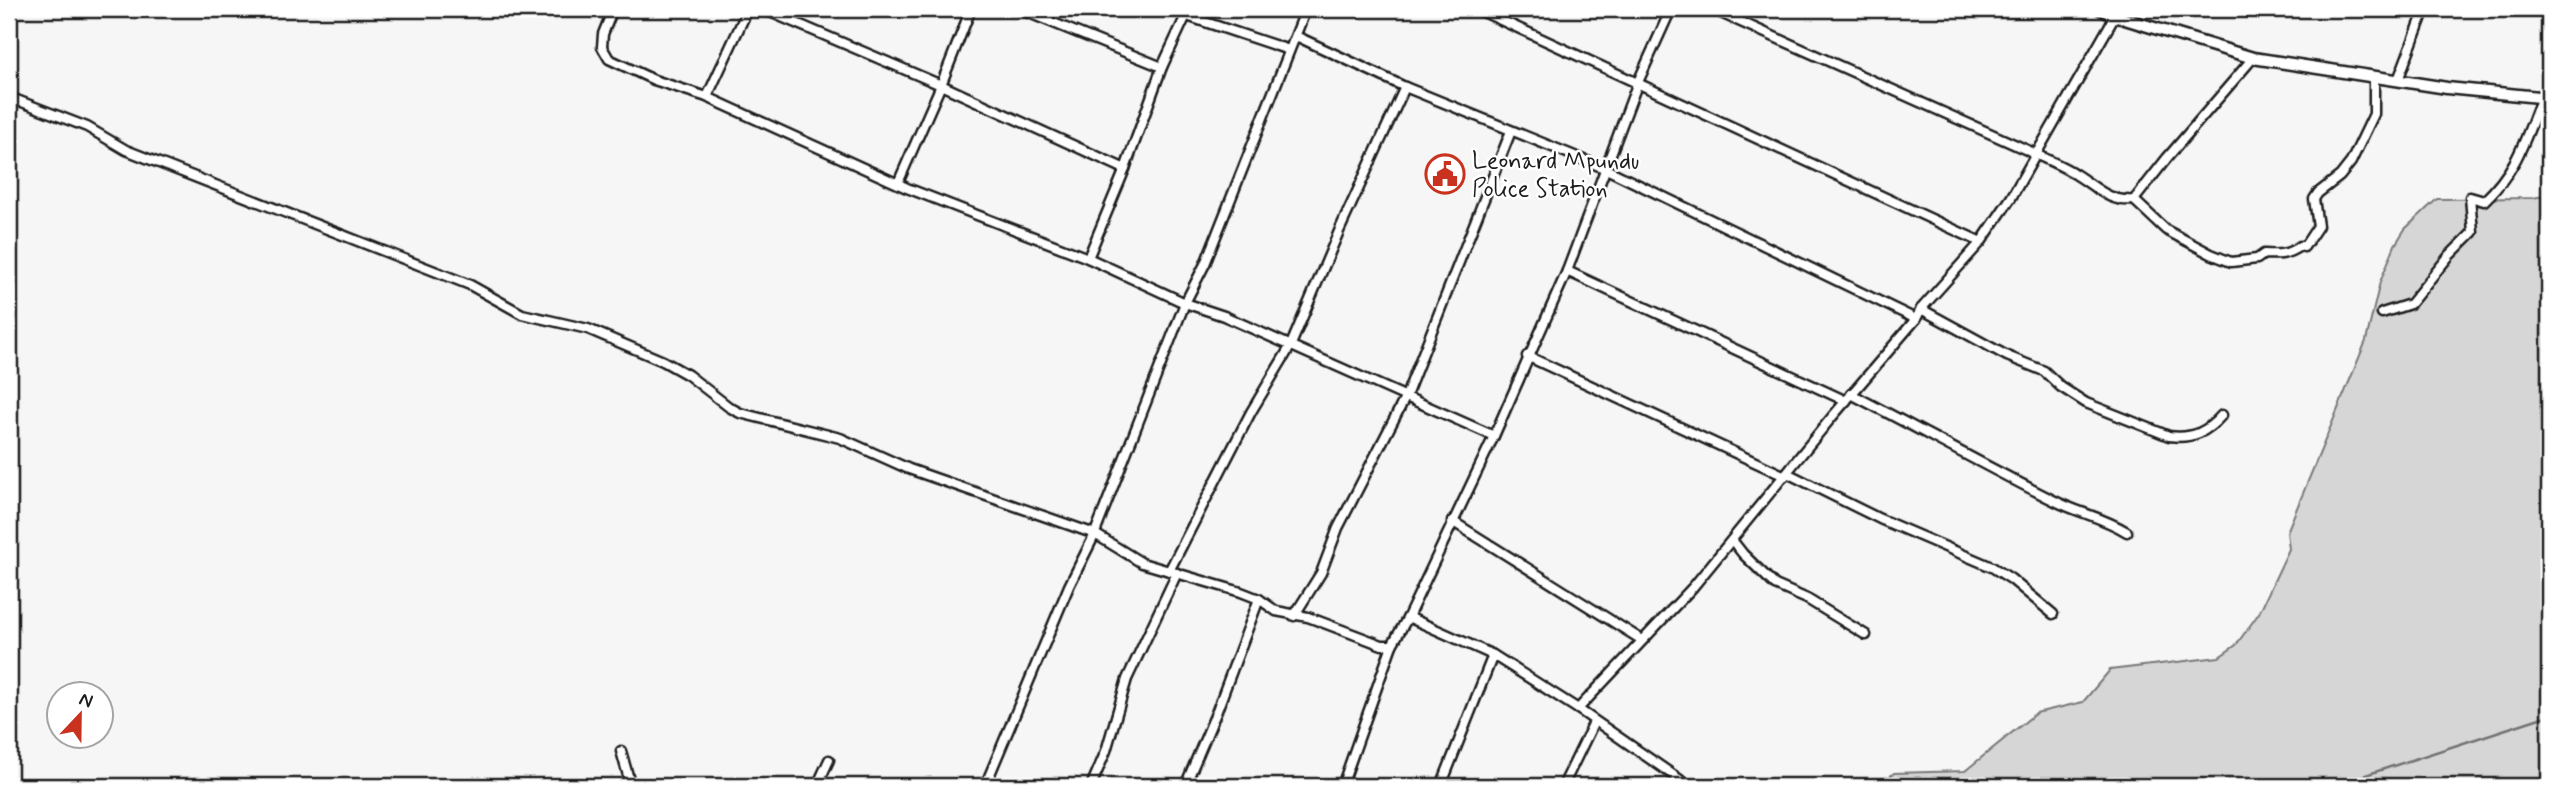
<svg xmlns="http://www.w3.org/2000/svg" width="2558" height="795" viewBox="0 0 2558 795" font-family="Mynerve,sans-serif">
<rect width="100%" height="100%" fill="#f6f6f6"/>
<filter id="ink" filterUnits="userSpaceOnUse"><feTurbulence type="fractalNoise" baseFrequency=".0143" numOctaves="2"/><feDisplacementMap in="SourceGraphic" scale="14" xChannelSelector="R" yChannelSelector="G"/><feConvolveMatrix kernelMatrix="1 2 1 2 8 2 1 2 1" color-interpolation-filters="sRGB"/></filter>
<g filter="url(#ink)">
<polygon fill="#d6d6d6" stroke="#797979" stroke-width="2" points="2549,195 2549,786 1878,786 1894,773 1965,771 2036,713 2083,702 2110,670 2219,657 2236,645 2259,613 2289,549 2287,532 2366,341 2380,282 2395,245 2405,229 2437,199 2533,198"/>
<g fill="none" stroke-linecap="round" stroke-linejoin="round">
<polyline stroke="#727272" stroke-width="2.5" points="2332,786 2549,715"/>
<g stroke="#1c1c1c" stroke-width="13">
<g id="minor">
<polyline points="613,9 603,34 602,47 609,59 654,80 707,97 907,188 1088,258 1185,303 1224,316 1494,436"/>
<polyline points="763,9 941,85 1125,169"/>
<polyline points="1019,9 1162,67"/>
<polyline points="1477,9 1981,242"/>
<path d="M1712,9L2036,154C2049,161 2063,166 2075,174C2095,186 2109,203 2134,200L2167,158L2253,58"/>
<polyline points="1187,16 1289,50"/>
<polyline points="1296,36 1405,87 1604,168 1916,319"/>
<polyline points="2398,80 2425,9"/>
<polyline points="9,97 87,127 126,150 470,285 522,314 588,329 663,361 688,375 729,407 740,413 840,438 909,469 1095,534 1142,563 1241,592 1259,599 1276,611 1308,617 1382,645 1392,645 1408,617 1494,436 1567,271 1638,82 1671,9"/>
<polyline points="707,97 748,9"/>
<polyline points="898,183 941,85 971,9"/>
<path d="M2134,200L2166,230L2211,254L2231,262L2257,259L2264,254C2279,255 2287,255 2300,246L2304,247L2318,226L2314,199L2318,193L2340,176L2351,162L2374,114V77"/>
<polyline points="1088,258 1125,169 1162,67 1189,9"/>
<polyline points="1567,271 1846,401"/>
<path d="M1921,309L2007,356L2044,371L2061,387L2086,403L2169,436C2193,439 2207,432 2222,415"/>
<path d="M2382,313L2410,304L2449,256L2473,232L2470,197L2484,201C2518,169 2525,139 2542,97"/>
<polyline points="1527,356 1785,476"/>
<path d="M1851,394C1919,429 1985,466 2053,500C2078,513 2103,517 2127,532"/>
<polyline points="1787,473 1880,519 1992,567 2011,579 2053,614"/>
<polyline points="1452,521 1642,640"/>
<polyline points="1732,540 1743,554 1775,585 1807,599 1866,635"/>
<polyline points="1169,571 1251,412 1290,347 1340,229 1405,87"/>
<polyline points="1294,616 1321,573 1338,528 1406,396 1511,131"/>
<polyline points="1408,617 1493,655 1578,709 1689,786"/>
<polyline points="1578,709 1693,587 1832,417 1916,319 1921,309 1981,242 2011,198 2115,16"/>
<polyline points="621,751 631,786"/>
<polyline points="817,786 829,760"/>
<polyline points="985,786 1069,586 1093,538 1185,303 1205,264 1306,9"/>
<polyline points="1091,786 1106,751 1127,679 1177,573"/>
<polyline points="1185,786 1216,713 1259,599"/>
<polyline points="1342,786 1392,645"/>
<polyline points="1441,786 1493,655"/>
<polyline points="1563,786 1594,722"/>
</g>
</g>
<g stroke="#1c1c1c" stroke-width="15">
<polyline id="tertiary" points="2100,9 2115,16 2253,58 2447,88 2549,98"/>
</g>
<use href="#minor" stroke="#fff" stroke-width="8"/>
<use href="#tertiary" stroke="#fff" stroke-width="10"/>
</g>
</g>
<defs>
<g id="civic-ring" transform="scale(2.0125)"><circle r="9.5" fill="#fff" stroke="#c8321e" stroke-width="1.5"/><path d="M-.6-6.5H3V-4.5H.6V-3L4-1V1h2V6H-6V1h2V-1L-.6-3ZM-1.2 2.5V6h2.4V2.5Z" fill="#c8321e"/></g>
</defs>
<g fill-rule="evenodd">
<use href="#civic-ring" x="1445" y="174"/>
</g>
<g text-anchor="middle" stroke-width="5" stroke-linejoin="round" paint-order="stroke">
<g font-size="24" fill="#1c1c1c" stroke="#fff" text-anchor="start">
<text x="1472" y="168">Leonard Mpundu<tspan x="1472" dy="28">Police Station</tspan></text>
</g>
</g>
<rect width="2558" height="795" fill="none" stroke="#fff" stroke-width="35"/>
<rect x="18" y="18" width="2523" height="760" fill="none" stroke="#1c1c1c" stroke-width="2.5" filter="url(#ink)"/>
<g transform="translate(80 715) rotate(22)"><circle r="33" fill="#ffffff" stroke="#a4a4a4" stroke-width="2"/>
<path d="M0-5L12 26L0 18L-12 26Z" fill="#c8321e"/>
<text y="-10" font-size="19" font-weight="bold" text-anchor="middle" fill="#1c1c1c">N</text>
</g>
</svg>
